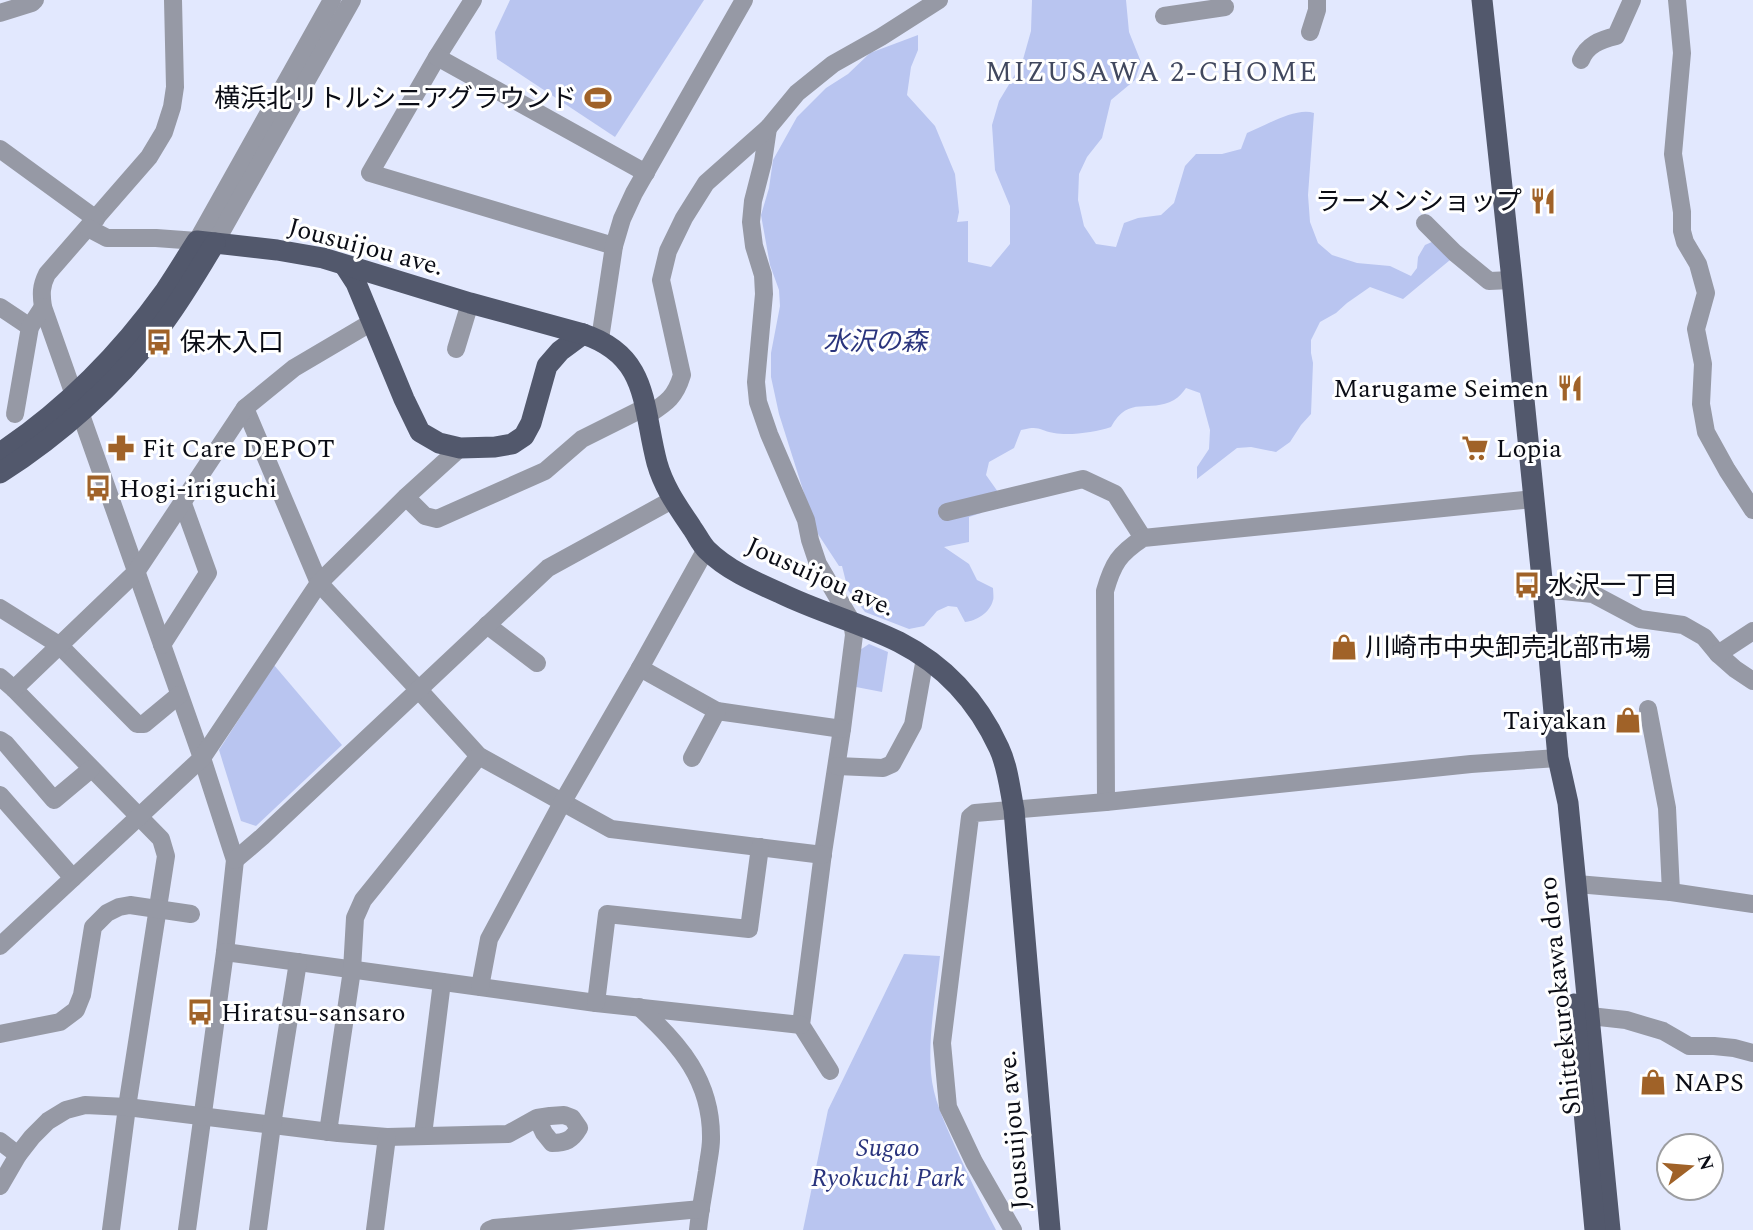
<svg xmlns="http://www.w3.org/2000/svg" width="1753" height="1230" viewBox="0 0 1753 1230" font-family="Spectral,'Noto Sans JP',serif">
<rect width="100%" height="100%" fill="#e2e8fe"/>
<g fill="#b9c5f0">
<polygon points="510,0 704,0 615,137 497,59 495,32"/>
<path d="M1032,0H1126L1129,32L1141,62L1135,80L1111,100L1102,138L1087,157L1079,174L1078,200L1084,226L1096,244L1116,247L1124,223L1138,218L1161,215L1174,203L1185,166L1196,154H1222L1241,149L1247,133C1265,126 1295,107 1314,113L1308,195L1310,222L1318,243L1332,255L1357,263L1390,266L1411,276L1417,268L1418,257L1425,245L1434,241L1446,251L1450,260L1403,299L1370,287L1347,303L1336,313L1320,322L1311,340V353L1313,363L1311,414L1301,425L1290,442L1276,452L1251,447L1237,448L1197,479V467L1209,449L1210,430L1200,393L1186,388C1183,392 1179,397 1174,400C1149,414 1129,394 1111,427C1096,432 1070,436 1054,433C1038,430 1040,425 1021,430L1014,448L989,462L986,475L998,492L981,513L969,517V542L944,547L969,564L977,580L993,588C993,589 994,599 993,600C990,613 976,621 965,622L957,607L948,606L937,611L924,626L909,629L865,612L848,590L842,566H839L816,531L779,414L771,377V353L780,306L779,290L770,265L761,215L769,188L773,160L797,117L826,88L848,74L870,53L918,35V50L911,67L907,95L935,126L955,174L959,212L957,222L968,221V262L991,267L1010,244V206L995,170L992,125L999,101L1022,63L1031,31Z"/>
<polygon points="869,644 888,652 882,692 856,687 860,650"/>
<polygon points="274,665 342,745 256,826 241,821 219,750"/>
<path d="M904,954L940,956C936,994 928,1034 931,1073C933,1098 944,1121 954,1144C967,1173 981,1202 996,1230H803L828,1110Z"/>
</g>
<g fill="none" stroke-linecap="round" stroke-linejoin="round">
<g stroke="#9699a5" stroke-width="18">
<path d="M173,0L175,87L172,107L164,132L149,157L47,274C41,286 41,294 43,307L202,758L235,860L225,952L187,1230"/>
<polyline points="473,0 437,57 370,173 614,246"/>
<polyline points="1677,0 1682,53 1673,154 1682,212 1682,231 1685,242 1698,264 1706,293 1696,329 1703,364 1701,404 1706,432 1727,470 1753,510"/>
<polyline points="0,13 32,3 35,0"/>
<polyline points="1164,16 1225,7"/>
<polyline points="1310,32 1317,10 1317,0"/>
<polyline points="437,57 646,173"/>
<path d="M1581,60C1587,45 1600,40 1616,36L1632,0"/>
<polyline points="768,128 763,162 753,201 751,222 754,246 763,275 764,294 756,382 758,402 769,434 806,520 810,540 818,564 852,622 854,635 842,729 823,853 801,1025 830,1071"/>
<polyline points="0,149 96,219"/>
<polyline points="1425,223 1455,253 1489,281 1512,280"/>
<polyline points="88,228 107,238 156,238 197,241 332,0"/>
<polyline points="215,243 352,0"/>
<polyline points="0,307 30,327"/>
<polyline points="600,339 614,246 622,219 634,193 744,0"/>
<polyline points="456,349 470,303"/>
<polyline points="245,408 319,583 418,689 479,756 611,829 823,855"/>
<polyline points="15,414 30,327 43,307"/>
<path d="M648,415C666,403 675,398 682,375L661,280L668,251L684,218L706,183L768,128L797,93L833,64L881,37L939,0"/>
<polyline points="406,497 425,516 437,519 545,471 582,439 646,407"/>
<polyline points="947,512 1083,479 1115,494 1143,538"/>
<polyline points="1543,589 1593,594 1640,619 1683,625 1704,637 1718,654 1735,669 1753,681"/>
<polyline points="0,608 59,645 137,724 144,724 179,695"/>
<polyline points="487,625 537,663"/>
<polyline points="162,645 208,573 182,501"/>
<polyline points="1718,654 1753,631"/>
<polyline points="640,668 717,711 842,729"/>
<polyline points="0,677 14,689 161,839 166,856 127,1107 111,1230"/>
<polyline points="14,689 136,572 245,408 294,368 372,322"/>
<polyline points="1648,709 1667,808 1671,892"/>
<polyline points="0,740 6,744 54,800 91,769"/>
<polyline points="692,758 717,711"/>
<polyline points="837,766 883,768 892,764 913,725 925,658"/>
<polyline points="0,795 73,878"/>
<path d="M1106,802L1105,591C1113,563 1119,554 1143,538L1534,499"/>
<polyline points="235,860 262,837 548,568 672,500"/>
<polyline points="1577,884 1671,892 1753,904"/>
<polyline points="0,946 202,758 319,583 406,497 460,448"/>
<polyline points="225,952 596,1003 801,1025"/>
<polyline points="480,987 489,939 562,803 640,668 706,549"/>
<polyline points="596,1003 607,914 749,929 760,847"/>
<path d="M639,1007C680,1044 712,1081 711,1139C711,1150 708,1161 707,1171C704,1191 700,1210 698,1230"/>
<polyline points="1590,1016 1626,1020 1663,1031 1689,1046 1714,1046 1734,1048 1753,1053"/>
<polyline points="0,1034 60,1022 76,1010 82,995 93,927 107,913 119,907 130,905 191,914"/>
<polyline points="328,1132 352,970 355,918 363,900 479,756"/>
<polyline points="423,1135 442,982"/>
<polyline points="0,1141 18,1155"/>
<path d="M0,1186L18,1155L32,1137L48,1121L66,1110L85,1105L127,1107L338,1133L387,1137L508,1134L537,1118L550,1116L564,1115L572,1118L579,1128C572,1140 566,1143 552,1143L544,1133L537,1118"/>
<polyline points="258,1230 272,1125 298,962"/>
<polyline points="375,1230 387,1137"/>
<polyline points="489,1230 494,1228 701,1209"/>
<polyline points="1013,1230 974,1162 948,1107 942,1043 970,817 975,813 1106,802 1471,764 1558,758"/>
</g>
<g stroke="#52586c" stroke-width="21">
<polyline points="1482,0 1512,280 1543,589 1558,758 1568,803 1610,1230"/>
<polyline points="345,266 356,283 404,399 420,432 439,443 460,448 495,447 512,444 524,436 531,423 547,366 560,351 583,334"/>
<path d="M0,453C64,410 120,354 165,291C176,275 186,258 197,241L277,250L323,258L470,303L583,334C650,356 642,407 657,463C664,488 678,507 692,528C697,535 701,544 707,550C727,570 755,582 780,593C819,612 861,623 899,642C944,665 978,702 999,748C1008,767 1010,790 1014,810L1050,1230"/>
<path d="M0,473C61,434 114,386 159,329C180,302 197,272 215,243"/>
<polyline points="1574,1004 1595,1230"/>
</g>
</g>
<defs>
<g id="stadium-bare" transform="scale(2.1)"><path d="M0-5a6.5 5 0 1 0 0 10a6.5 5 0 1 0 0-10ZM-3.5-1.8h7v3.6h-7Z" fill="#a06228" stroke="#fff" stroke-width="2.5" paint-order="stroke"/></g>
<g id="restaurant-bare" transform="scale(2.1)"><path d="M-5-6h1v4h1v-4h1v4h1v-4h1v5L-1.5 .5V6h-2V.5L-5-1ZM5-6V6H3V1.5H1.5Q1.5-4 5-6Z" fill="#a06228" stroke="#fff" stroke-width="2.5" paint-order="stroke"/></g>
<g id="bus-bare" transform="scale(2.1)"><path d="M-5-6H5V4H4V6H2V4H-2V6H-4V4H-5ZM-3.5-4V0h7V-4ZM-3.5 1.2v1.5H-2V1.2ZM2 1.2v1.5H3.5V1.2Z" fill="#a06228" stroke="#fff" stroke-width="2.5" paint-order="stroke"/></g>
<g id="pharmacy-bare" transform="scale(2.1)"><path d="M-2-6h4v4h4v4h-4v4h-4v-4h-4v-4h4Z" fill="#a06228" stroke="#fff" stroke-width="2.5" paint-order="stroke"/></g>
<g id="supermarket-bare" transform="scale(2.1)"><path d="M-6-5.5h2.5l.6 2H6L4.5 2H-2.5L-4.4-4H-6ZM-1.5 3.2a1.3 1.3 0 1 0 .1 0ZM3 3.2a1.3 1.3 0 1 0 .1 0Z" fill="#a06228" stroke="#fff" stroke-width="2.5" paint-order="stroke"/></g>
<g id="shop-bare" transform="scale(2.1)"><path d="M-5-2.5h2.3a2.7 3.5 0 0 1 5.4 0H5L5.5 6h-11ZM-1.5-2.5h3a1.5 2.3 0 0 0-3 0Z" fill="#a06228" stroke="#fff" stroke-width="2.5" paint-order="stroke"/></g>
</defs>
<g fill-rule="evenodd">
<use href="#stadium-bare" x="598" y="98"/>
<use href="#restaurant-bare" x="1543" y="201"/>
<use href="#bus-bare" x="159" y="342"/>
<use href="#restaurant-bare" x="1570" y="388"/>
<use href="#pharmacy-bare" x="121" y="448"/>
<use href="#supermarket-bare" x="1475" y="448"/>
<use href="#bus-bare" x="98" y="488"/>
<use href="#bus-bare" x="1527" y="585"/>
<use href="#shop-bare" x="1344" y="647"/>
<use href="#shop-bare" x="1628" y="720"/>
<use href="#bus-bare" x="200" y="1012"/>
<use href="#shop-bare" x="1653" y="1082"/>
</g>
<g text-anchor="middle" stroke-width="6" stroke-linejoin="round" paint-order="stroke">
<g font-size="26" fill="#0a0c15" stroke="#fff" text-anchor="start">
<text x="577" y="107" text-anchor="end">横浜北リトルシニアグラウンド</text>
<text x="1522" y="210" text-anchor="end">ラーメンショップ</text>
<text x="180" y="351">保木入口</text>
<text x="1549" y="397" text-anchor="end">Marugame Seimen</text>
<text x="142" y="457">Fit Care DEPOT</text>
<text x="1496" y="457">Lopia</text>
<text x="119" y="497">Hogi-iriguchi</text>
<text x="1548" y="594">水沢一丁目</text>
<text x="1365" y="656">川崎市中央卸売北部市場</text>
<text x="1607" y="729" text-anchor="end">Taiyakan</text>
<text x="221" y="1021">Hiratsu-sansaro</text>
<text x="1674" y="1091">NAPS</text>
</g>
<g font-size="26" fill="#0a0c15" stroke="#fff">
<text transform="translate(366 246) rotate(15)" y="9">Jousuijou ave.</text>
<text transform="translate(821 576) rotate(24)" y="9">Jousuijou ave.</text>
<text transform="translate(1559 996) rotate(-96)" y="9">Shittekurokawa doro</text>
<text transform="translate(1013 1130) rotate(-95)" y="9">Jousuijou ave.</text>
</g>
<g font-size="26" font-style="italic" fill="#2a347d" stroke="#fff">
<text x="875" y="350">水沢の森</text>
<text x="888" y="1156">Sugao<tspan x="888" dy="30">Ryokuchi Park</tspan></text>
</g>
<g font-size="28" letter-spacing="2" fill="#41485e" stroke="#fff">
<text x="1152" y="81">MIZUSAWA 2-CHOME</text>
</g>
</g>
<g transform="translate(1690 1167) rotate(74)"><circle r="33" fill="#ffffff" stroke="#9d9ea1" stroke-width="2"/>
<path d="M0-5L12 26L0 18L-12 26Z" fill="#a06228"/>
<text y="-10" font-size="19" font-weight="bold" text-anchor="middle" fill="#0a0c15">N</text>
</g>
</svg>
